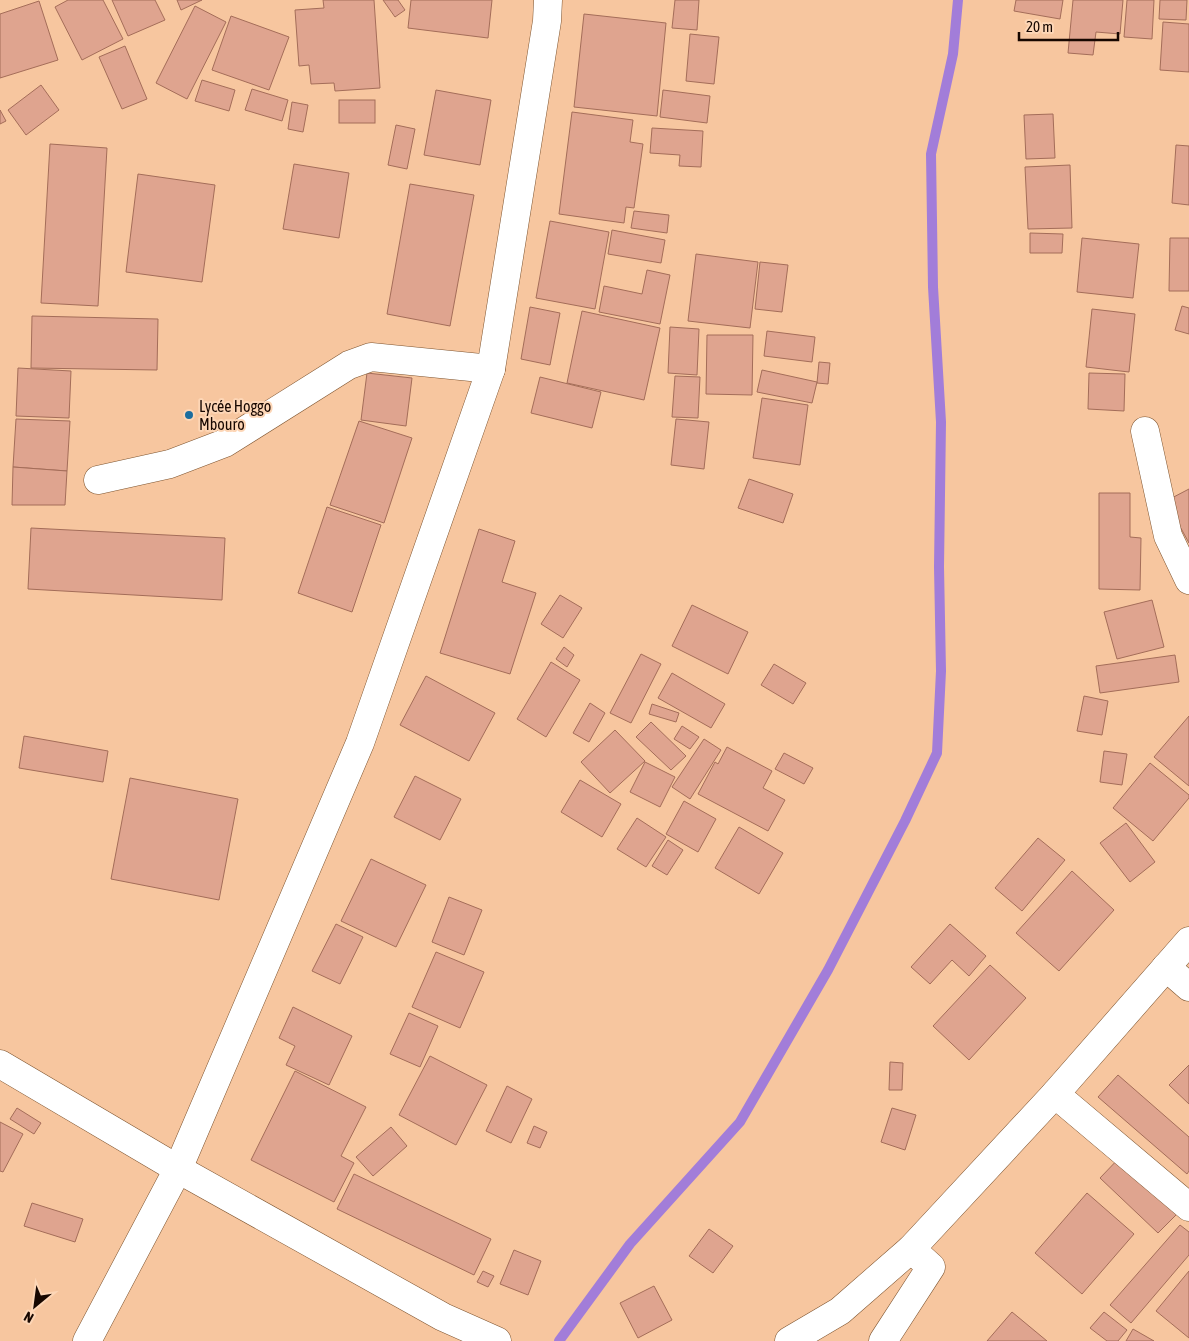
<svg xmlns="http://www.w3.org/2000/svg" width="1189" height="1341" viewBox="0 0 1189 1341" font-family="'Asap Condensed',sans-serif">
<rect width="100%" height="100%" fill="#f7c69f"/>
<g fill="none" stroke-linecap="round" stroke-linejoin="round">
<polyline stroke="#a27dd9" stroke-width="10" points="559,1341 630,1244 740,1122 828,970 905,821 937,753 941,671 939,567 941,422 933,287 931,154 953,54 958,0"/>
</g>
<g fill="#dfa48f" stroke="#a46d59">
<polygon points="68,0 103,0 123,39 82,60 55,7"/>
<polygon points="112,0 155,0 165,20 128,36"/>
<polygon points="177,0 202,0 181,10"/>
<polygon points="323,0 374,0 380,88 335,91 334,83 311,84 309,65 299,66 295,10 324,8"/>
<polygon points="383,0 398,0 405,10 395,17"/>
<polygon points="411,0 492,0 488,38 408,28"/>
<polygon points="675,0 699,0 697,30 672,28"/>
<polygon points="1016,0 1063,0 1060,19 1014,11"/>
<polygon points="1073,0 1123,0 1120,34 1096,32 1093,55 1068,53"/>
<polygon points="1127,0 1154,0 1152,39 1124,37"/>
<polygon points="1160,0 1187,0 1186,20 1159,19"/>
<polygon points="39,1 58,60 0,78 0,14"/>
<polygon points="195,6 226,22 187,99 156,83"/>
<polygon points="584,14 666,23 657,116 574,107"/>
<polygon points="231,16 289,37 269,90 212,70"/>
<polygon points="1163,22 1189,24 1189,72 1160,70"/>
<polygon points="690,34 719,37 714,84 686,81"/>
<polygon points="125,46 147,99 122,109 99,57"/>
<polygon points="202,80 235,90 229,111 195,101"/>
<polygon points="41,85 59,110 26,135 8,110"/>
<polygon points="252,89 288,100 282,121 245,110"/>
<polygon points="436,90 491,100 480,165 424,155"/>
<polygon points="663,90 710,96 707,123 660,117"/>
<rect x="339" y="100" width="36" height="23"/>
<polygon points="292,102 308,105 303,132 288,129"/>
<polygon points="0,110 6,121 0,124"/>
<polygon points="572,112 633,120 630,142 643,144 634,208 626,207 624,223 559,214"/>
<polygon points="1053,114 1055,158 1026,159 1024,115"/>
<polygon points="396,125 415,129 407,169 388,165"/>
<polygon points="652,128 703,131 701,167 679,166 680,155 650,153"/>
<polygon points="50,144 107,148 98,306 41,303"/>
<polygon points="1176,145 1189,146 1189,205 1172,203"/>
<polygon points="294,164 349,173 339,238 283,229"/>
<polygon points="1070,165 1072,228 1028,229 1025,167"/>
<polygon points="138,174 215,185 202,282 126,272"/>
<polygon points="410,184 474,195 450,326 387,314"/>
<polygon points="634,211 669,215 667,233 631,228"/>
<polygon points="550,221 609,232 595,309 536,298"/>
<polygon points="612,230 665,240 661,263 608,254"/>
<polygon points="1030,233 1063,234 1062,253 1030,253"/>
<polygon points="1082,238 1139,244 1133,298 1077,292"/>
<polygon points="1170,238 1189,238 1189,291 1169,291"/>
<polygon points="696,254 758,262 750,328 688,321"/>
<polygon points="760,262 788,265 782,312 755,309"/>
<polygon points="647,270 670,275 660,324 599,312 604,286 642,294"/>
<polygon points="1182,306 1189,308 1189,334 1175,330"/>
<polygon points="530,307 560,313 550,365 521,359"/>
<polygon points="1092,309 1135,314 1129,372 1086,367"/>
<polygon points="582,311 660,328 644,400 567,383"/>
<polygon points="32,316 158,319 157,370 31,368"/>
<polygon points="670,327 699,329 697,375 668,373"/>
<polygon points="767,331 815,337 812,362 764,356"/>
<polygon points="707,335 753,335 752,395 706,394"/>
<polygon points="819,362 830,363 828,384 817,383"/>
<polygon points="18,368 71,371 69,418 16,416"/>
<polygon points="762,370 817,382 812,403 757,392"/>
<polygon points="367,373 412,378 406,426 361,420"/>
<polygon points="1089,373 1125,374 1124,411 1088,409"/>
<polygon points="675,376 700,377 698,418 672,417"/>
<polygon points="540,377 601,392 592,428 531,413"/>
<polygon points="762,398 808,405 800,465 753,458"/>
<polygon points="16,419 70,421 67,471 13,467"/>
<polygon points="676,419 709,422 704,469 671,465"/>
<polygon points="359,421 412,438 384,523 330,505"/>
<polygon points="13,467 67,471 65,505 12,505"/>
<polygon points="749,479 793,494 783,523 738,508"/>
<polygon points="1189,489 1189,543 1166,501"/>
<polygon points="1099,493 1130,493 1130,537 1141,538 1140,590 1099,589"/>
<polygon points="327,507 381,525 352,612 298,593"/>
<polygon points="31,528 225,538 222,600 28,589"/>
<polygon points="479,529 515,541 502,582 536,593 510,674 440,653"/>
<polygon points="560,595 582,608 563,638 541,624"/>
<polygon points="1152,600 1164,647 1117,659 1104,612"/>
<polygon points="692,605 748,632 728,674 672,646"/>
<polygon points="564,647 574,655 567,667 556,659"/>
<polygon points="641,654 661,664 631,723 610,713"/>
<polygon points="1175,655 1179,682 1100,693 1096,666"/>
<polygon points="551,662 580,680 546,737 517,719"/>
<polygon points="774,664 806,683 793,704 761,685"/>
<polygon points="672,673 725,704 711,728 658,698"/>
<polygon points="426,676 495,713 469,761 400,725"/>
<polygon points="1084,696 1108,701 1102,735 1077,731"/>
<polygon points="590,703 605,713 589,742 573,733"/>
<polygon points="652,704 679,713 676,722 649,714"/>
<polygon points="1189,716 1189,786 1154,757"/>
<polygon points="651,722 686,756 671,770 636,737"/>
<polygon points="682,726 699,737 690,749 674,739"/>
<polygon points="615,730 645,761 610,793 581,762"/>
<polygon points="24,736 108,751 103,782 19,768"/>
<polygon points="704,739 721,750 690,799 672,787"/>
<polygon points="727,747 772,771 763,788 785,800 768,831 698,794 715,762 718,764"/>
<polygon points="1104,751 1127,754 1122,785 1100,782"/>
<polygon points="784,753 813,768 804,784 775,769"/>
<polygon points="645,762 675,777 660,807 630,792"/>
<polygon points="1150,763 1189,795 1189,798 1153,841 1113,808"/>
<polygon points="415,776 461,799 440,840 394,817"/>
<polygon points="130,778 238,799 219,900 111,879"/>
<polygon points="580,780 621,804 602,837 561,812"/>
<polygon points="684,801 716,819 698,852 666,834"/>
<polygon points="637,818 666,837 646,867 617,849"/>
<polygon points="1126,823 1155,862 1130,882 1100,843"/>
<polygon points="739,827 783,853 759,894 715,868"/>
<polygon points="1038,838 1065,860 1022,911 995,888"/>
<polygon points="668,840 683,850 667,875 652,866"/>
<polygon points="371,859 426,885 396,947 341,921"/>
<polygon points="1072,871 1114,910 1059,971 1016,933"/>
<polygon points="449,897 482,910 464,955 432,942"/>
<polygon points="336,924 363,937 340,984 312,971"/>
<polygon points="950,924 986,956 969,976 952,960 930,984 911,967"/>
<polygon points="436,952 484,972 460,1028 412,1007"/>
<polygon points="990,965 1026,998 969,1060 933,1026"/>
<polygon points="293,1007 352,1036 329,1085 286,1065 295,1046 279,1038"/>
<polygon points="409,1013 438,1026 420,1067 390,1054"/>
<polygon points="430,1056 487,1085 456,1145 399,1115"/>
<polygon points="890,1062 903,1063 902,1090 889,1090"/>
<polygon points="1189,1065 1189,1104 1169,1085"/>
<polygon points="295,1071 366,1107 341,1156 354,1163 334,1202 251,1160"/>
<polygon points="1118,1075 1189,1137 1189,1171 1187,1174 1098,1097"/>
<polygon points="507,1086 532,1099 511,1143 486,1131"/>
<polygon points="17,1108 41,1123 34,1134 10,1119"/>
<polygon points="892,1108 916,1115 905,1150 881,1142"/>
<polygon points="0,1122 23,1134 3,1172 0,1171"/>
<polygon points="534,1126 547,1132 540,1148 527,1143"/>
<polygon points="391,1127 407,1146 373,1176 356,1157"/>
<polygon points="1123,1154 1181,1210 1158,1233 1100,1178"/>
<polygon points="354,1174 491,1239 474,1275 337,1209"/>
<polygon points="1087,1193 1134,1234 1082,1294 1035,1253"/>
<polygon points="32,1203 83,1219 75,1242 24,1226"/>
<polygon points="1180,1225 1189,1232 1189,1255 1131,1323 1110,1305"/>
<polygon points="709,1229 733,1246 713,1273 689,1256"/>
<polygon points="514,1250 541,1261 528,1295 500,1284"/>
<polygon points="483,1271 494,1276 488,1287 477,1282"/>
<polygon points="1189,1271 1189,1338 1156,1311"/>
<polygon points="654,1286 672,1320 638,1338 620,1303"/>
<polygon points="1012,1312 1047,1341 987,1341"/>
<polygon points="1104,1312 1127,1330 1118,1341 1107,1341 1090,1328"/>
<polygon points="1133,1329 1154,1341 1126,1341"/>
</g>
<g fill="none" stroke-linecap="round" stroke-linejoin="round">
<g stroke="#7e542f" stroke-width="29">
<g id="minor">
<polyline points="1145,431 1168,536 1189,580"/>
<polyline points="98,480 170,464 225,443 349,365 371,357 491,369"/>
<polyline points="1166,967 1189,987"/>
<polyline points="1055,1094 1189,1207"/>
<polyline points="178,1169 360,743 491,369 547,21 548,0"/>
<polyline points="883,1341 931,1267 911,1249"/>
</g>
</g>
<g stroke="#7e542f" stroke-width="29">
<g id="major">
<polyline points="0,1064 178,1169 443,1317 497,1341"/>
<polyline points="87,1341 178,1169"/>
<polyline points="789,1341 840,1311 911,1249 1055,1094 1189,941"/>
</g>
</g>
<use href="#minor" stroke="#fff" stroke-width="28"/>
<use href="#major" stroke="#fff" stroke-width="28"/>
</g>
<circle fill="#1b6d9e" stroke="#fdd6b6" stroke-width="2" cx="189" cy="415" r="5"/>
<g text-anchor="middle" stroke-width="4" stroke-linejoin="round" paint-order="stroke">
<g font-size="16" fill="#170700" stroke="#fdd6b6" text-anchor="start">
<text x="199" y="412">Lycée Hoggo<tspan x="199" dy="18">Mbouro</tspan></text>
</g>
</g>
<g transform="translate(35 1306) rotate(209)" stroke="#fdd6b6" stroke-width="4" paint-order="stroke">
<path d="M0-4L9 19L0 12L-9 19Z" fill="#170700"/>
<text y="-8" font-size="14" font-weight="bold" text-anchor="middle" fill="#170700">N</text>
</g>
<path d="M1019 32v8h99v-8" fill="none" stroke="#170700" stroke-width="2.5"/>
<text x="1026" y="32" font-size="15" fill="#170700" stroke="#fdd6b6" stroke-width="4" paint-order="stroke">20 m</text>
</svg>
